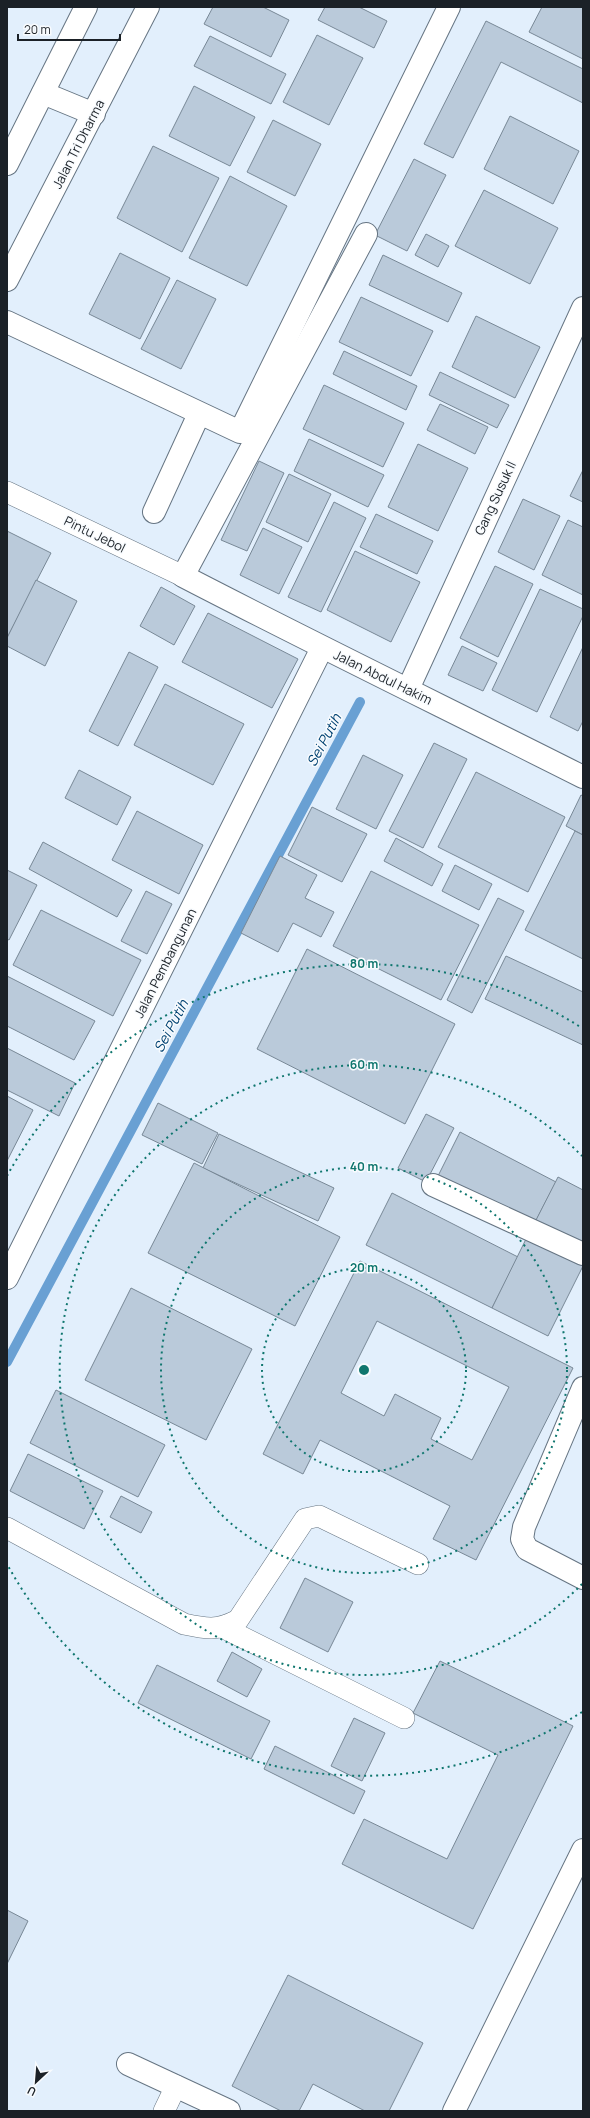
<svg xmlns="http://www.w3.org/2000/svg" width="590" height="2118" viewBox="0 0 590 2118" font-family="Manrope,sans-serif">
<rect width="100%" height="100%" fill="#e2effc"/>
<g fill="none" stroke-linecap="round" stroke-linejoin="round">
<polyline stroke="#69a0d3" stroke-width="10" points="7,1362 360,702"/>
</g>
<g fill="#bacada" stroke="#788896" fill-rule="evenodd">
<polygon points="213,7 263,7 289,20 271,57 204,24"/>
<polygon points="325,7 359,7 387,21 374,48 318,20"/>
<polygon points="542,7 583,7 583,59 529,32"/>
<polygon points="486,21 583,69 583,103 501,62 453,158 424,144"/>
<polygon points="317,35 363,58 329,125 283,102"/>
<polygon points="210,36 286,74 271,104 194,66"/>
<polygon points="194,86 255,117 230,166 169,136"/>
<polygon points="510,116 579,151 553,204 484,169"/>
<polygon points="273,120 321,144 295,196 247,172"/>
<polygon points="153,146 219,178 182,252 117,218"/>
<polygon points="414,159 446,175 407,251 375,235"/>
<polygon points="230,176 287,206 247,286 189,258"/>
<polygon points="484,190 558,228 530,284 455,246"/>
<polygon points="426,234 449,246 438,267 415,255"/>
<polygon points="120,253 170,278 140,339 89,314"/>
<polygon points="383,255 462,293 448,322 369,285"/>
<polygon points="177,280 216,299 181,369 141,349"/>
<polygon points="361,297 433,331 411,376 339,342"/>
<polygon points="476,316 540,347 515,398 452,367"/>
<polygon points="344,351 417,386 406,410 333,374"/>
<polygon points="440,372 509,405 497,428 429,395"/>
<polygon points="324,385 404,423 383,467 303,429"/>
<polygon points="440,404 488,427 475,454 427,430"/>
<polygon points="309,439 384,475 368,507 294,471"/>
<polygon points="418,444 468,468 438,531 388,507"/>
<polygon points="259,461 284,473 247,551 221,540"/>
<polygon points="583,470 583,502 570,496"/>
<polygon points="289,474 331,494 308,542 266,522"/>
<polygon points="523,499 560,516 534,570 498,552"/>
<polygon points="334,502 366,518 321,612 288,597"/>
<polygon points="376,514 433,541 417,574 360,547"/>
<polygon points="568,520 583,527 583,595 542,575"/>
<polygon points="263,528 302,547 279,594 240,575"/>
<polygon points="7,531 51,553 7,638"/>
<polygon points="355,551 420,582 391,642 327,610"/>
<polygon points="495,566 533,584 498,657 460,638"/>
<polygon points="36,580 77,601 45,666 7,646 7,638"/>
<polygon points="161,587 195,606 174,645 140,626"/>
<polygon points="540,589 583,609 583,616 537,712 492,690"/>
<polygon points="208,613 298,659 272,708 182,662"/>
<polygon points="462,646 497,663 483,691 448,675"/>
<polygon points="583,647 583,721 578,731 550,717"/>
<polygon points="129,652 158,667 118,746 89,731"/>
<polygon points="165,684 244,724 213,785 134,745"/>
<polygon points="434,743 467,759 423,848 389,831"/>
<polygon points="363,755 403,775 376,829 336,809"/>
<polygon points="79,770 131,797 117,825 65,798"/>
<polygon points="476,772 565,817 528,892 438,847"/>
<polygon points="581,795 583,796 583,835 566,826"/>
<polygon points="312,807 367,834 342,882 288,855"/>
<polygon points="137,811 203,845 179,894 112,860"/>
<polygon points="575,831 583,835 583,959 525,930"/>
<polygon points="396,838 443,864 432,886 384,861"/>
<polygon points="43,842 132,890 117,917 29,869"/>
<polygon points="280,856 317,875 305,898 334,912 321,937 293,923 278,952 241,933"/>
<polygon points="455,865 492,884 479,910 442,891"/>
<polygon points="7,870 37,885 9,940 7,939"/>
<polygon points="371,871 479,925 441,1000 333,946"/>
<polygon points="146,891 172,904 147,954 121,941"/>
<polygon points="498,898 524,911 472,1013 447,1000"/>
<polygon points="41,910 141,960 113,1016 13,965"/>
<polygon points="307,949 455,1024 405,1124 257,1049"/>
<polygon points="506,956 583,992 583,1045 485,999"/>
<polygon points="7,976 95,1021 74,1060 7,1026"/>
<polygon points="7,1048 75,1083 59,1116 7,1090"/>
<polygon points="7,1096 33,1110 7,1161"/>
<polygon points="158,1103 218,1133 202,1164 142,1135"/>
<polygon points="426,1114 454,1128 426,1182 398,1168"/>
<polygon points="460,1132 556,1182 531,1230 436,1180"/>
<polygon points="219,1134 334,1188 318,1221 203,1168"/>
<polygon points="194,1163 340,1237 295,1326 148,1253"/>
<polygon points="558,1177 583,1190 583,1250 534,1224"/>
<polygon points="392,1193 518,1257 492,1308 366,1245"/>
<polygon points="528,1235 583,1262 583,1266 548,1336 492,1308"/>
<path d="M360,1261L573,1368L476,1560L433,1539L450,1506L320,1440L303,1474L263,1454ZM377,1321L509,1387L472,1460L431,1439L441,1418L395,1394L384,1416L341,1393Z"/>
<polygon points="131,1288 252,1349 206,1440 85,1380"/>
<polygon points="56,1390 165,1445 138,1497 30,1443"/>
<polygon points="28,1454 103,1491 84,1529 10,1491"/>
<polygon points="121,1496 152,1512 141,1533 110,1517"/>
<polygon points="305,1578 353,1602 328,1652 280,1628"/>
<polygon points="232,1652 262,1669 247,1697 217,1681"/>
<polygon points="440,1661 573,1726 473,1929 342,1864 364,1819 447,1859 498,1755 413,1713"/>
<polygon points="157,1665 270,1721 251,1759 138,1703"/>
<polygon points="354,1718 385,1733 362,1781 331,1766"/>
<polygon points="275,1746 365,1791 354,1814 264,1769"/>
<polygon points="7,1910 28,1921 7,1964"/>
<polygon points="288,1975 423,2043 389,2111 365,2111 313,2084 299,2111 281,2111 232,2086"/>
</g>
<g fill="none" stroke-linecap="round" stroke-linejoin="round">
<g stroke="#667583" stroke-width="22">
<g id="lane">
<polyline points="7,492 183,576"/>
<path d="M7,1528L184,1624C207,1629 217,1631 238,1620L305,1519L319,1516L418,1564"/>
<polyline points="224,1628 404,1718"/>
<polyline points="164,2111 176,2086"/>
</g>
</g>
<g stroke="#667583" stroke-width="24">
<g id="street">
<polyline points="43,93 94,114"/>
<polyline points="7,164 86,7"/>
<path d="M366,234L183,576C316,645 450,710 583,777"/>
<polyline points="7,280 148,7"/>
<polyline points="7,322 240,432 449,7"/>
<polyline points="154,512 199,414"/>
<polyline points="408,689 583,308"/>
<polyline points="433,1185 583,1254"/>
<polyline points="7,1278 322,648"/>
<polyline points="583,1388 524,1527 522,1539 527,1549 583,1578"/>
<polyline points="128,2064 229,2111"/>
<polyline points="454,2111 583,1850"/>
</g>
</g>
<use href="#lane" stroke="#fff" stroke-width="21"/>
<use href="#street" stroke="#fff" stroke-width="22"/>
</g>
<g fill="none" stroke="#0f766e" stroke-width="2" stroke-dasharray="2 4">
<circle cx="364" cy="1370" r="102"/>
<circle cx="364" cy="1370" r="203"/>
<path d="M582 1584A305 305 0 1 1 582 1156"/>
<path d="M582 1712A406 406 0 0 1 7 1564M7 1176A406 406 0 0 1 582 1028"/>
</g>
<g text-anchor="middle" stroke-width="3" stroke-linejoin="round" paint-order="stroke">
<g font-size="13" fill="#1b2127" stroke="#f8fbfe">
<text transform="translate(78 144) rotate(-63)" y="5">Jalan Tri Dharma</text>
<text transform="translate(495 498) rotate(-65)" y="5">Gang Susuk II</text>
<text transform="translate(95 534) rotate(26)" y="5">Pintu Jebol</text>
<text transform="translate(383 677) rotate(26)" y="5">Jalan Abdul Hakim</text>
<text transform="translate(165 963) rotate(-63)" y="5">Jalan Pembangunan</text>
</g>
<g font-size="14" font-style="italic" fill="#004272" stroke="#f8fbfe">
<text transform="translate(324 740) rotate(-62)" y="5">Sei Putih</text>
<text transform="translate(171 1026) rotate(-62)" y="5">Sei Putih</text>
</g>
</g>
<circle cx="364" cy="1370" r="6" fill="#0f766e" stroke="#f8fbfe" stroke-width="2"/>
<g font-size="12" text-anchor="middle" font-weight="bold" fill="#0f766e" stroke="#f8fbfe" stroke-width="3" stroke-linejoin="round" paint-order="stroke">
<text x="364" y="968">80 m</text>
<text x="364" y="1069">60 m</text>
<text x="364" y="1171">40 m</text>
<text x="364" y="1272">20 m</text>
</g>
<rect width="590" height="2118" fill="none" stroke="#1b2127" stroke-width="16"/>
<g transform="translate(36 2082) rotate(206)" stroke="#f8fbfe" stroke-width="3" paint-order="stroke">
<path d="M0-3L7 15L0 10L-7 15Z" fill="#1b2127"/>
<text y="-6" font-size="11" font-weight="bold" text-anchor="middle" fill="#1b2127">U</text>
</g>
<path d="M18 34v6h102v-6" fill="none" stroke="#1b2127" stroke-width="2"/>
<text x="24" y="34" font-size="12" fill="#1b2127" stroke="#f8fbfe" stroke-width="3" paint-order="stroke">20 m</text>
</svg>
